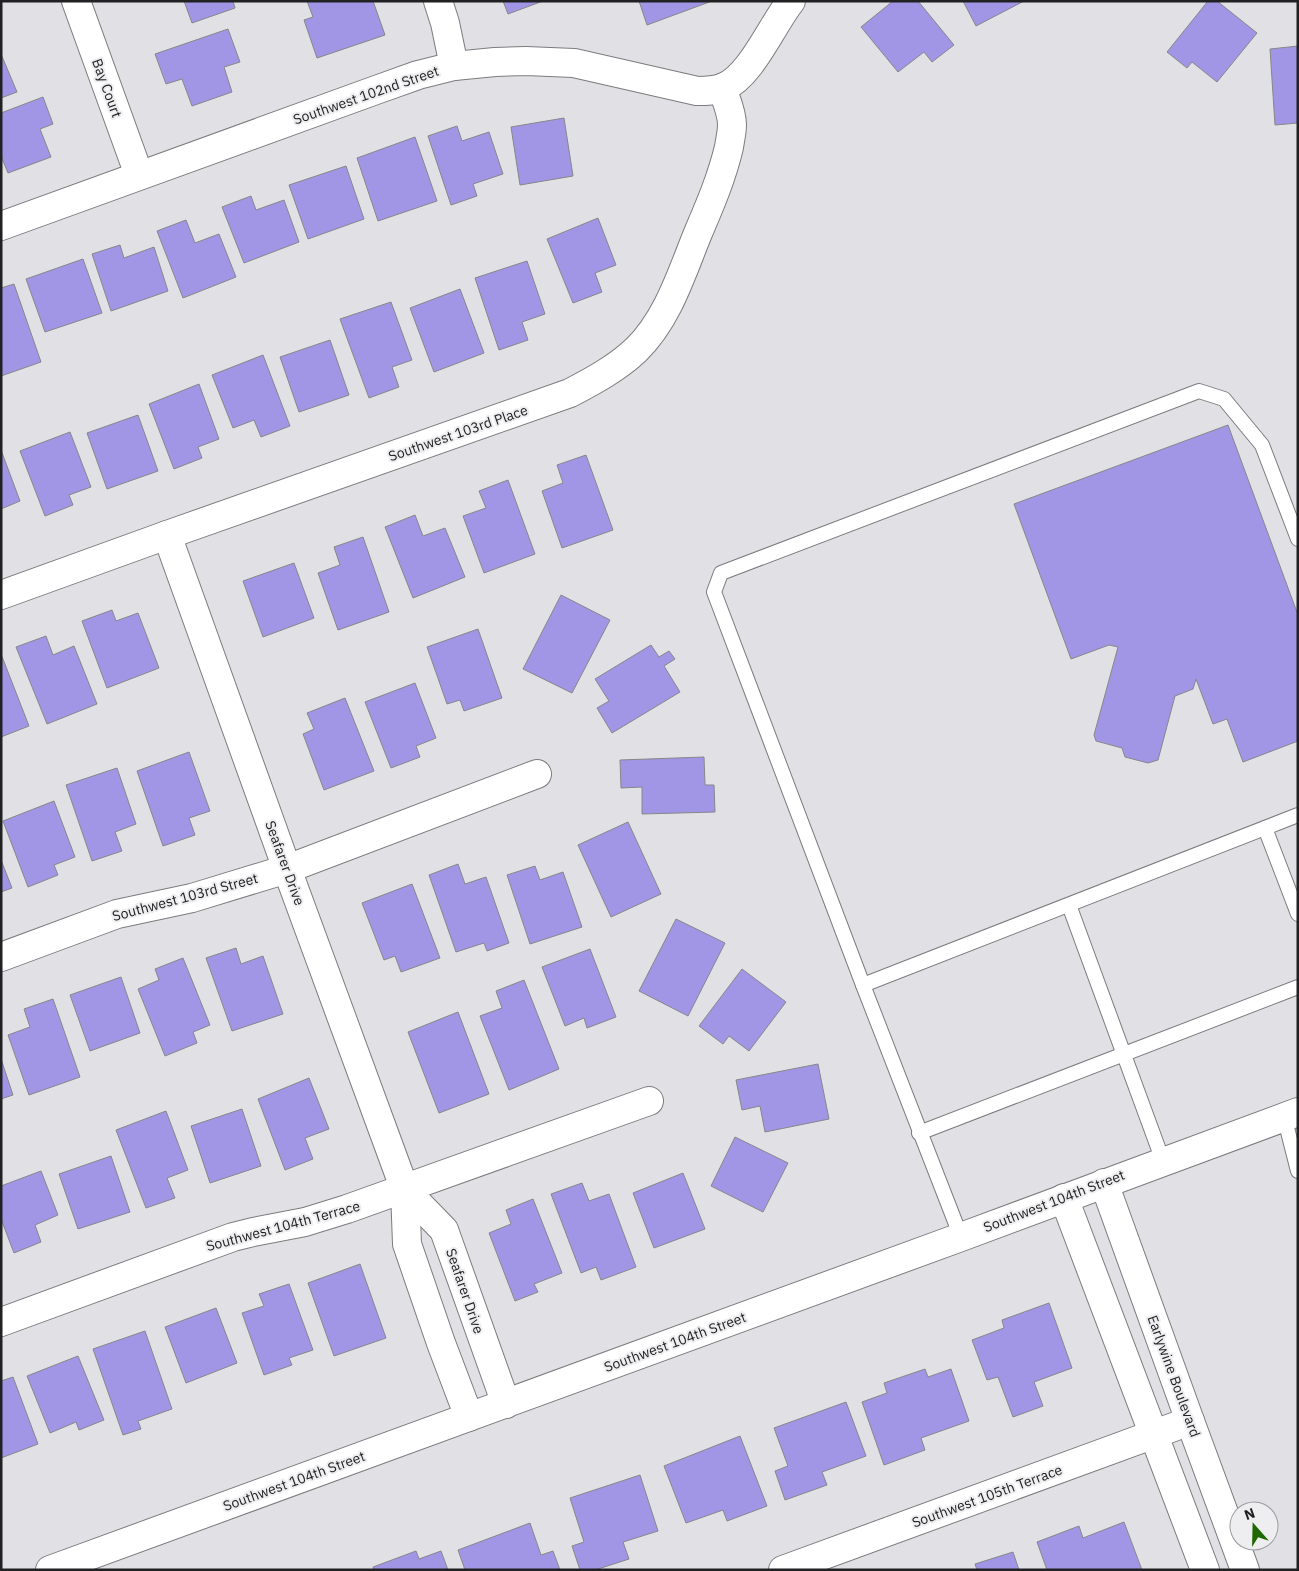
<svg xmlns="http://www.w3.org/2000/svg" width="1299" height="1571" viewBox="0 0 1299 1571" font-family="'IBM Plex Sans',sans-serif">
<rect width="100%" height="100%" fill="#e1e0e4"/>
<g fill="#a195e6" stroke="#87878a">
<polygon points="184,1 233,1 235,8 192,23"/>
<polygon points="307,1 373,1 385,35 317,58 304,20 313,17"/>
<polygon points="503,1 543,1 508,14"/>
<polygon points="639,1 712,1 647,25"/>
<polygon points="893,1 918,1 954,45 932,62 924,52 898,72 861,27"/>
<polygon points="963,1 1024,1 976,26"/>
<polygon points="1208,1 1217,1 1257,33 1217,82 1192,62 1187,68 1167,52"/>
<polygon points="228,29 240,62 224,67 232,92 192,106 182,79 166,84 155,54"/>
<polygon points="1298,46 1298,123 1275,125 1270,49"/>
<polygon points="1,54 17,92 1,98"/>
<polygon points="43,97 53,124 40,129 51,157 8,173 1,156 1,113"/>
<polygon points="564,118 573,176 520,185 511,127"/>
<polygon points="457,126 462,141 489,132 503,174 473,184 477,196 451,205 428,136"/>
<polygon points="415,137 437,201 378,221 357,158"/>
<polygon points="346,166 364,219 308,239 289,185"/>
<polygon points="251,196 256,210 284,200 299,242 244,263 222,207"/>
<polygon points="598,218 616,265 595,273 602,292 573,303 547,239"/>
<polygon points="186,220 195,243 219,234 236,277 183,298 157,231"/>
<polygon points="120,245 124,258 154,247 168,291 111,311 92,254"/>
<polygon points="83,259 102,313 45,332 26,279"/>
<polygon points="527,261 545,314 522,322 528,340 499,350 475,278"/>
<polygon points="14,284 41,362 1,376 1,288"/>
<polygon points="460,289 484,353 434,372 410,308"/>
<polygon points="391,302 412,360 392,367 399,387 369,398 340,319"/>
<polygon points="330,340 349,395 299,412 280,357"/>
<polygon points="263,355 290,426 261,437 254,420 233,428 212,375"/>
<polygon points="199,384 219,439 198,447 202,458 174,469 149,404"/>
<polygon points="138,415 158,471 107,489 87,433"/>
<polygon points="1228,425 1298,615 1298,741 1243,762 1227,719 1213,724 1196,679 1193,689 1175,696 1158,760 1148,763 1125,757 1122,748 1096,741 1094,735 1118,647 1109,645 1071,659 1014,504"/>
<polygon points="70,432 91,487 69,495 73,505 45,516 20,451"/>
<polygon points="1,450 20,501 1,509"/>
<polygon points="586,455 613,530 562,548 542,491 563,483 557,465"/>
<polygon points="508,480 535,554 484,573 463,516 486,508 479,491"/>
<polygon points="415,515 423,536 445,528 465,577 413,598 385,527"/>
<polygon points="363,537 389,612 338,630 318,573 340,565 334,547"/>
<polygon points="294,563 314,618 263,637 243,581"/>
<polygon points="561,595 610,620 572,693 523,669"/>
<polygon points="112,610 116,621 138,613 159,668 107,688 82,621"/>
<polygon points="478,629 502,698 464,711 460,700 447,704 427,647"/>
<polygon points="46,636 53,655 74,646 97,704 47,724 16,647"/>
<polygon points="651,645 659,657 669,651 675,659 664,666 680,692 612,733 597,708 609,701 595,679"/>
<polygon points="1,654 29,726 1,737"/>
<polygon points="415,683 436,738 416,746 420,757 391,768 365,702"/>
<polygon points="345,698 374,771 324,790 303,734 314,729 307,713"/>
<polygon points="189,752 210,811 189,818 195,835 163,846 137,771"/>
<polygon points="704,757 705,785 714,785 715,812 642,814 642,787 621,788 620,760"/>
<polygon points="117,768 136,824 115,832 122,851 92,861 66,785"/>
<polygon points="54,801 75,857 54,865 58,875 28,887 3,821"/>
<polygon points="628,822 661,894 611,917 578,845"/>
<polygon points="1,860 12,888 1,892"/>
<polygon points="458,864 465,884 486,877 509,943 487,951 484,943 456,952 429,875"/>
<polygon points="535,866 540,880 563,872 582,927 530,944 507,875"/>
<polygon points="412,884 440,958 401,972 395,956 384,960 362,903"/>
<polygon points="676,919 725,943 688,1016 639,991"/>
<polygon points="236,948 241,964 263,956 283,1014 232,1031 206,958"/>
<polygon points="590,949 616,1017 587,1028 584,1018 565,1026 542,967"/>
<polygon points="183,958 210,1025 193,1032 197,1043 165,1056 138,989 159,980 155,969"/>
<polygon points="742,969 786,1002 749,1051 729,1036 723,1044 699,1026"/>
<polygon points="121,977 140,1033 90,1051 70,995"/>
<polygon points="524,980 559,1069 509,1090 480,1016 502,1008 496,991"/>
<polygon points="53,999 80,1077 29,1095 8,1035 30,1027 24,1009"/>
<polygon points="458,1012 489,1094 439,1113 408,1032"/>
<polygon points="1,1059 13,1095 1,1099"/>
<polygon points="818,1064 829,1119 765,1132 760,1106 742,1110 736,1080"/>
<polygon points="309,1078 329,1129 305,1138 313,1159 285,1170 258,1099"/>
<polygon points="242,1109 261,1166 210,1183 191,1126"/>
<polygon points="166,1111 188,1170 167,1178 175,1198 146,1208 116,1130"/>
<polygon points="735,1137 788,1163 763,1212 711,1186"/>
<polygon points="111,1156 130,1212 78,1229 59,1174"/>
<polygon points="41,1171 58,1215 35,1225 41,1242 14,1253 1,1219 1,1186"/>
<polygon points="683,1173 705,1229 654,1248 633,1193"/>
<polygon points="582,1183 589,1201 609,1194 636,1267 601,1280 596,1267 581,1273 551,1194"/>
<polygon points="533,1199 562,1273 534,1284 538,1292 515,1301 489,1233 511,1224 506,1210"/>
<polygon points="360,1264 386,1338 334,1356 308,1283"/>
<polygon points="289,1284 313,1350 289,1358 292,1365 264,1375 242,1313 264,1306 259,1294"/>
<polygon points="1049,1303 1072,1368 1034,1382 1043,1406 1013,1417 998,1377 987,1380 972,1340 1004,1328 1002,1320"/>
<polygon points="216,1308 237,1363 186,1383 165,1327"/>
<polygon points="145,1331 172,1409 138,1421 141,1429 123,1435 93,1349"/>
<polygon points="78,1356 104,1420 79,1430 76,1422 50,1433 27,1376"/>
<polygon points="925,1369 928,1377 951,1369 969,1421 921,1438 925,1450 884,1465 862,1402 887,1393 884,1383"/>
<polygon points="13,1377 38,1444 1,1458 1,1381"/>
<polygon points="846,1402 866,1456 822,1472 827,1485 785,1500 775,1471 788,1466 774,1428"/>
<polygon points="740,1436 767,1506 727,1521 723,1510 686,1523 664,1466"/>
<polygon points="640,1475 658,1531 623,1542 629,1559 595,1570 580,1570 572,1546 584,1542 570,1498"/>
<polygon points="1124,1522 1142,1570 1047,1570 1037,1542 1079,1526 1083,1538"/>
<polygon points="530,1523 541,1555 553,1551 560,1570 465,1570 458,1550"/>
<polygon points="416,1551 419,1559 441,1551 448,1570 374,1570 373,1567"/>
<polygon points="1013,1552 1019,1570 977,1570 975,1564"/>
</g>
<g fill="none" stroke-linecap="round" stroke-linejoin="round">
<g stroke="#7c7c7f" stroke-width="16">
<g id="lane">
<polyline points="1265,828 1298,914"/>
<polyline points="1069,905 1163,1161"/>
<polyline points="863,985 1298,815"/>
<polyline points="1284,1116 1298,1171"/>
<polyline points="919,1133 1298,987"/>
<polyline points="961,1237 863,985 714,592 721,573 1199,391 1224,399 1262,445 1298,539"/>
</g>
</g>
<g stroke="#7c7c7f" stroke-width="30">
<g id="street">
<polyline points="76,1 139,175"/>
<polyline points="438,1 445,23 454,66"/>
<path d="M1,226L376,90L418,75L454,66L495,62L526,61L574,63L697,91C706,91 715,91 724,87C751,76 772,25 791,1"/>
<polyline points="167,535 287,869 405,1190 407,1244 441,1343 469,1417"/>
<path d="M1,595L167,535L570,393C593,381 617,368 636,350C668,319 682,272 698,233C710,205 722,177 729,147C730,140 732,132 732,125C732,112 726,100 722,88"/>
<polyline points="1,957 117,914 192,898 287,869 537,774"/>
<polyline points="405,1190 444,1230 506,1404"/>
<polyline points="1,1322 233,1237 253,1232 305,1222 347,1209 649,1101"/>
<polyline points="783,1570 1190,1421"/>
</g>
</g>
<g stroke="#7c7c7f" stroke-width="30">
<g id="secondary">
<polyline points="1104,1183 1190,1421 1245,1570"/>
<polyline points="1064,1198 1205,1570"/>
<polyline points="50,1570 961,1237 1298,1112"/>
</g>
</g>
<use href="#lane" stroke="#fff" stroke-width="14"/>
<use href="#street" stroke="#fff" stroke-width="28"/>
<use href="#secondary" stroke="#fff" stroke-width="28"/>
</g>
<g text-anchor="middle" stroke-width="4" stroke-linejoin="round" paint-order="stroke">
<g font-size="14" fill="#212022" stroke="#eeeef1">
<text transform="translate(107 88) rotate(70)" y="5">Bay Court</text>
<text transform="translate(366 95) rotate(-19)" y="5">Southwest 102nd Street</text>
<text transform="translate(458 433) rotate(-19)" y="5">Southwest 103rd Place</text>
<text transform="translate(285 863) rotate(70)" y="5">Seafarer Drive</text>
<text transform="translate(185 897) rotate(-15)" y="5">Southwest 103rd Street</text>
<text transform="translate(1054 1201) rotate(-21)" y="5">Southwest 104th Street</text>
<text transform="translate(283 1226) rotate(-15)" y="5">Southwest 104th Terrace</text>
<text transform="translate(465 1291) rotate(71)" y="5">Seafarer Drive</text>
<text transform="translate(675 1342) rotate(-20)" y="5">Southwest 104th Street</text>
<text transform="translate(1174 1376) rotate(70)" y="5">Earlywine Boulevard</text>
<text transform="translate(294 1481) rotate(-20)" y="5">Southwest 104th Street</text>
<text transform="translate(987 1496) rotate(-20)" y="5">Southwest 105th Terrace</text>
</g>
</g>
<rect width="1299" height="1571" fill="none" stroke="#212022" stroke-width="5"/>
<g transform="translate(1254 1526) rotate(340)"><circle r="24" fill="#eeeef1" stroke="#9c9c9e"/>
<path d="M0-4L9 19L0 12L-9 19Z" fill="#206801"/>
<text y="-8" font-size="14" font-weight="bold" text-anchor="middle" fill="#212022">N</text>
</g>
</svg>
